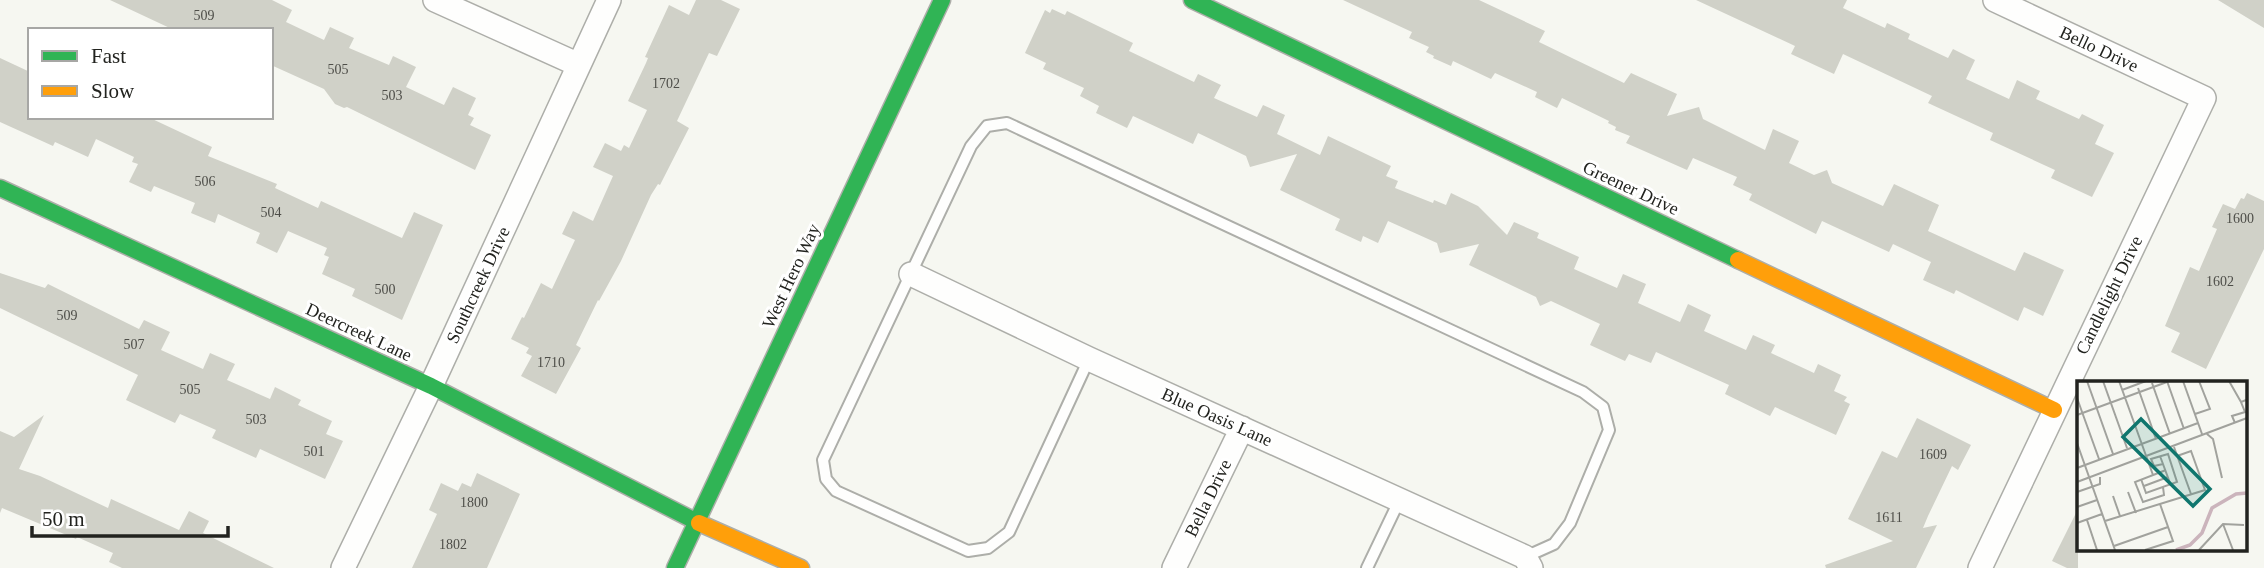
<svg xmlns="http://www.w3.org/2000/svg" width="2264" height="568" viewBox="0 0 2264 568" font-family="Georgia,serif">
  <style>
    .building { fill: #d0d1c8 }
    .lines { fill: none; stroke-linecap: round; stroke-linejoin: round }
    .lane-casing { stroke: #adaea9; stroke-width: 14 }
    .street-casing { stroke: #adaea9; stroke-width: 26 }
    .fast-casing { stroke: #adaea9; stroke-width: 19 }
    .slow-casing { stroke: #adaea9; stroke-width: 19 }
    .lane { stroke: #fefefd; stroke-width: 10 }
    .street { stroke: #fefefd; stroke-width: 23 }
    .fast { stroke: #30b455; stroke-width: 16 }
    .slow { stroke: #ff9f0a; stroke-width: 16 }
    .labels { text-anchor: middle; stroke-width: 6; stroke-linejoin: round; paint-order: stroke }
    .number-label { font-size: 14px; fill: #4e4e49 }
    .street-label { font-size: 18px; fill: #22231f; stroke: #fff }
    .inset-river { fill: none; stroke: #cbb4bc; stroke-width: 3.5 }
    .inset-road { fill: none; stroke: #a1a29d; stroke-width: 2 }
    .view { fill: #0f766e; fill-opacity: 0.15; stroke: #0f766e; stroke-width: 3.5 }
    .inset-edge { fill: none; stroke: #22231f; stroke-width: 3.5 }
  </style>
  <rect width="100%" height="100%" fill="#f6f7f1"/>
  <path class="building" d="M110 0H272L292 10 286 22 324 40 330 27 354 38 349 48 389 65 393 56 416 67 406 87 444 105 453 87 476 98 468 115 474 118 470 125 491 135 475 170 347 107 344 108 335 104 324 89 271 65V30H174Z
    M696 0H721L740 9 717 56 709 53 677 121 689 128 660 185 658 184 651 195 621 261 599 301 598 300 576 345 581 348 556 394 521 376 532 356 526 353 529 348 511 339 522 317 524 318 541 283 552 289 575 240 562 234 573 211 593 221 613 176 593 167 605 143 621 151 624 145 629 148 647 110 628 101 646 63 648 58 645 57 669 5 689 15Z
    M1343 0H1479L1545 31 1539 42 1574 59 1624 83 1631 73 1677 94 1667 116 1699 107 1703 119 1765 150 1773 129 1799 141 1789 163 1814 175 1827 170 1832 183 1883 206 1894 184 1939 205 1928 231 2015 271 2024 252 2064 270 2043 316 2024 307 2018 321 1956 290 1954 294 1923 280 1931 262 1893 244 1889 252 1822 221 1816 234 1749 200 1752 194 1733 185 1737 177 1693 158 1687 170 1626 143 1630 136 1615 130 1616 127 1608 123 1609 121 1562 98 1557 108 1535 97 1537 92 1495 73 1491 79 1453 61 1451 66 1433 58 1434 56 1426 52 1429 47 1409 38 1412 32Z
    M1696 0H1847L1843 8 1885 28 1887 23 1910 34 1908 39 1948 58 1953 49 1975 60 1966 79 2009 99 2017 80 2040 91 2036 99 2079 119 2082 114 2104 125 2095 144 2114 153 2092 197 2051 178 2055 170 1990 140 1993 133 1928 103 1932 96 1843 54 1834 74 1791 54 1795 46Z
    M2218 0H2264V28Z
    M1052 9 1065 15 1067 11 1133 43 1129 51 1194 82 1198 74 1221 85 1214 98 1257 117 1263 105 1285 115 1277 134 1320 155 1328 136 1391 166 1386 176 1398 181 1395 188 1433 203 1434 200 1446 205 1451 193 1478 206 1507 235 1514 222 1539 233 1537 238 1579 257 1574 269 1617 288 1623 274 1646 284 1638 303 1680 322 1688 304 1711 315 1704 331 1746 350 1753 335 1775 345 1771 353 1814 373 1818 364 1841 375 1834 391 1847 397 1844 401 1850 404 1836 435 1775 407 1770 416 1725 394 1729 385 1656 352 1651 363 1629 354 1625 361 1590 345 1600 324 1551 301 1540 306 1536 297 1469 265 1479 244 1440 253 1437 243 1388 221 1378 243 1363 236 1361 242 1335 230 1340 219 1280 190 1297 154 1250 167 1246 156 1198 133 1193 144 1133 116 1127 128 1096 113 1099 106 1080 96 1084 88 1043 69 1046 63 1025 53 1045 10 1050 13Z
    M0 58 30 72V117H148L212 147 208 156 277 184 275 188 318 208 321 201 402 238 414 212 443 225 402 320 352 296 355 289 322 274 329 257 324 255 327 248 288 231 277 253 256 243 260 233 218 214 215 223 191 213 195 203 154 186 151 192 129 182 138 164 132 162 134 157 96 139 88 157 55 142 53 146 0 122Z
    M2247 193 2264 201V249L2206 369 2171 352 2180 333 2165 326 2190 267 2199 271 2217 229 2212 227 2223 204 2235 209 2241 198 2244 199Z
    M0 273 45 288 48 284 139 329 144 320 170 332 161 350 203 369 210 353 235 364 227 380 270 399 275 387 301 400 298 405 332 421 326 434 343 441 325 479 260 449 256 458 212 438 216 430 180 414 175 423 126 400 138 375 0 308Z
    M44 415 19 469 40 476 108 508 111 499 179 530 189 511 209 521 203 533 274 568H122L109 562 113 553 77 537 76 539 2 508 0 513V431L14 437Z
    M1917 418 1971 445 1958 470 1952 466 1928 516 1923 528 1937 525 1916 568H1826L1825 565 1893 541 1848 519 1882 451 1897 458Z
    M477 473 520 494 487 568H412L437 514 429 510 441 483 458 491 462 483 471 487Z
    M2078 509V568H2067L2052 561Z"/>
  <g class="lines">
    <defs>
      <path id="lane" d="M1089 359 1009 532 988 548 968 551 836 491 826 479 823 460 971 146 987 126 1007 123 1583 392 1603 407 1609 430 1570 523 1554 544 1525 557
        M1367 568 1400 499"/>
      <path id="street" d="M435 0 579 65
        M911 274 1089 359 1525 557 1531 568
        M343 568 431 386 609 0
        M1174 568 1242 428
        M1980 568 2204 98 1995 0"/>
      <path id="fast" d="M1192 0 1738 260
        M0 188 431 386 699 523
        M675 568 942 0"/>
      <path id="slow" d="M1738 260 2054 410
        M699 523 801 568"/>
    </defs>
    <use href="#lane" class="lane-casing"/>
    <use href="#street" class="street-casing"/>
    <use href="#fast" class="fast-casing"/>
    <use href="#slow" class="slow-casing"/>
    <use href="#lane" class="lane"/>
    <use href="#street" class="street"/>
    <use href="#fast" class="fast"/>
    <use href="#slow" class="slow"/>
  </g>
  <g class="labels">
    <g class="number-label">
      <text x="204" y="20">509</text>
      <text x="338" y="74">505</text>
      <text x="666" y="88">1702</text>
      <text x="392" y="100">503</text>
      <text x="205" y="186">506</text>
      <text x="271" y="217">504</text>
      <text x="2240" y="223">1600</text>
      <text x="2220" y="286">1602</text>
      <text x="385" y="294">500</text>
      <text x="67" y="320">509</text>
      <text x="134" y="349">507</text>
      <text x="551" y="367">1710</text>
      <text x="190" y="394">505</text>
      <text x="256" y="424">503</text>
      <text x="314" y="456">501</text>
      <text x="1933" y="459">1609</text>
      <text x="474" y="507">1800</text>
      <text x="1889" y="522">1611</text>
      <text x="453" y="549">1802</text>
    </g>
    <g class="street-label">
      <text transform="translate(2099 49) rotate(25)" y="6">Bello Drive</text>
      <text transform="translate(1631 188) rotate(25)" y="6">Greener Drive</text>
      <text transform="translate(791 276) rotate(-65)" y="6">West Hero Way</text>
      <text transform="translate(478 285) rotate(-65)" y="6">Southcreek Drive</text>
      <text transform="translate(2109 295) rotate(-64)" y="6">Candlelight Drive</text>
      <text transform="translate(359 332) rotate(25)" y="6">Deercreek Lane</text>
      <text transform="translate(1217 417) rotate(24)" y="6">Blue Oasis Lane</text>
      <text transform="translate(1208 498) rotate(-64)" y="6">Bella Drive</text>
    </g>
  </g>
  <g transform="translate(2077 381)">
    <rect width="170" height="170" fill="#f6f7f1"/>
    <path class="inset-river" d="M99 169 113 164 125 152 135 127 159 113 170 112"/>
    <path class="inset-road" d="M10 0 36 73M26 0 50 67M42 0 76 94M90 0 107 48M106 0 125 53M152 0 164 21M75 2 93 53M61 7 79 58M45 9 69 0M0 17 22 78M118 33 133 28 122 0M0 34 90 1M158 42 155 35 168 31 164 21 169 19M130 53 136 58 145 97M0 62 38 169M97 66 114 113M83 75 93 102M0 87 121 42M64 98 69 112 100 101 91 73 74 78 77 85 86 83M0 101 170 37M67 105 91 96M86 106 87 114 66 121 58 101 89 89M0 111 23 103V96M51 111 59 132M36 115 43 135M0 126 20 119M10 139 20 169M28 140 128 109 114 70 100 75M0 142 25 133M146 143 156 169M37 165 91 146M68 169 96 160 83 123M122 169 146 143 167 144"/>
    <path class="view" d="M64 38 133 108 116 125 46 56Z"/>
    <rect width="170" height="170" class="inset-edge"/>
  </g>
  <rect x="28" y="28" width="245" height="91" fill="#ffffff" stroke="#a7a7a5" stroke-width="2"/>
  <rect x="42" y="51" width="35" height="10" fill="#30b455" stroke="#a7a7a5" stroke-width="2"/>
  <text x="91" y="63" font-size="21" fill="#22231f">Fast</text>
  <rect x="42" y="86" width="35" height="10" fill="#ff9f0a" stroke="#a7a7a5" stroke-width="2"/>
  <text x="91" y="98" font-size="21" fill="#22231f">Slow</text>
  <path d="M32 526v10h196v-10" fill="none" stroke="#22231f" stroke-width="3.5"/>
  <text x="42" y="526" font-size="21" fill="#22231f" stroke="#ffffff" stroke-width="5" paint-order="stroke">50 m</text>
</svg>
